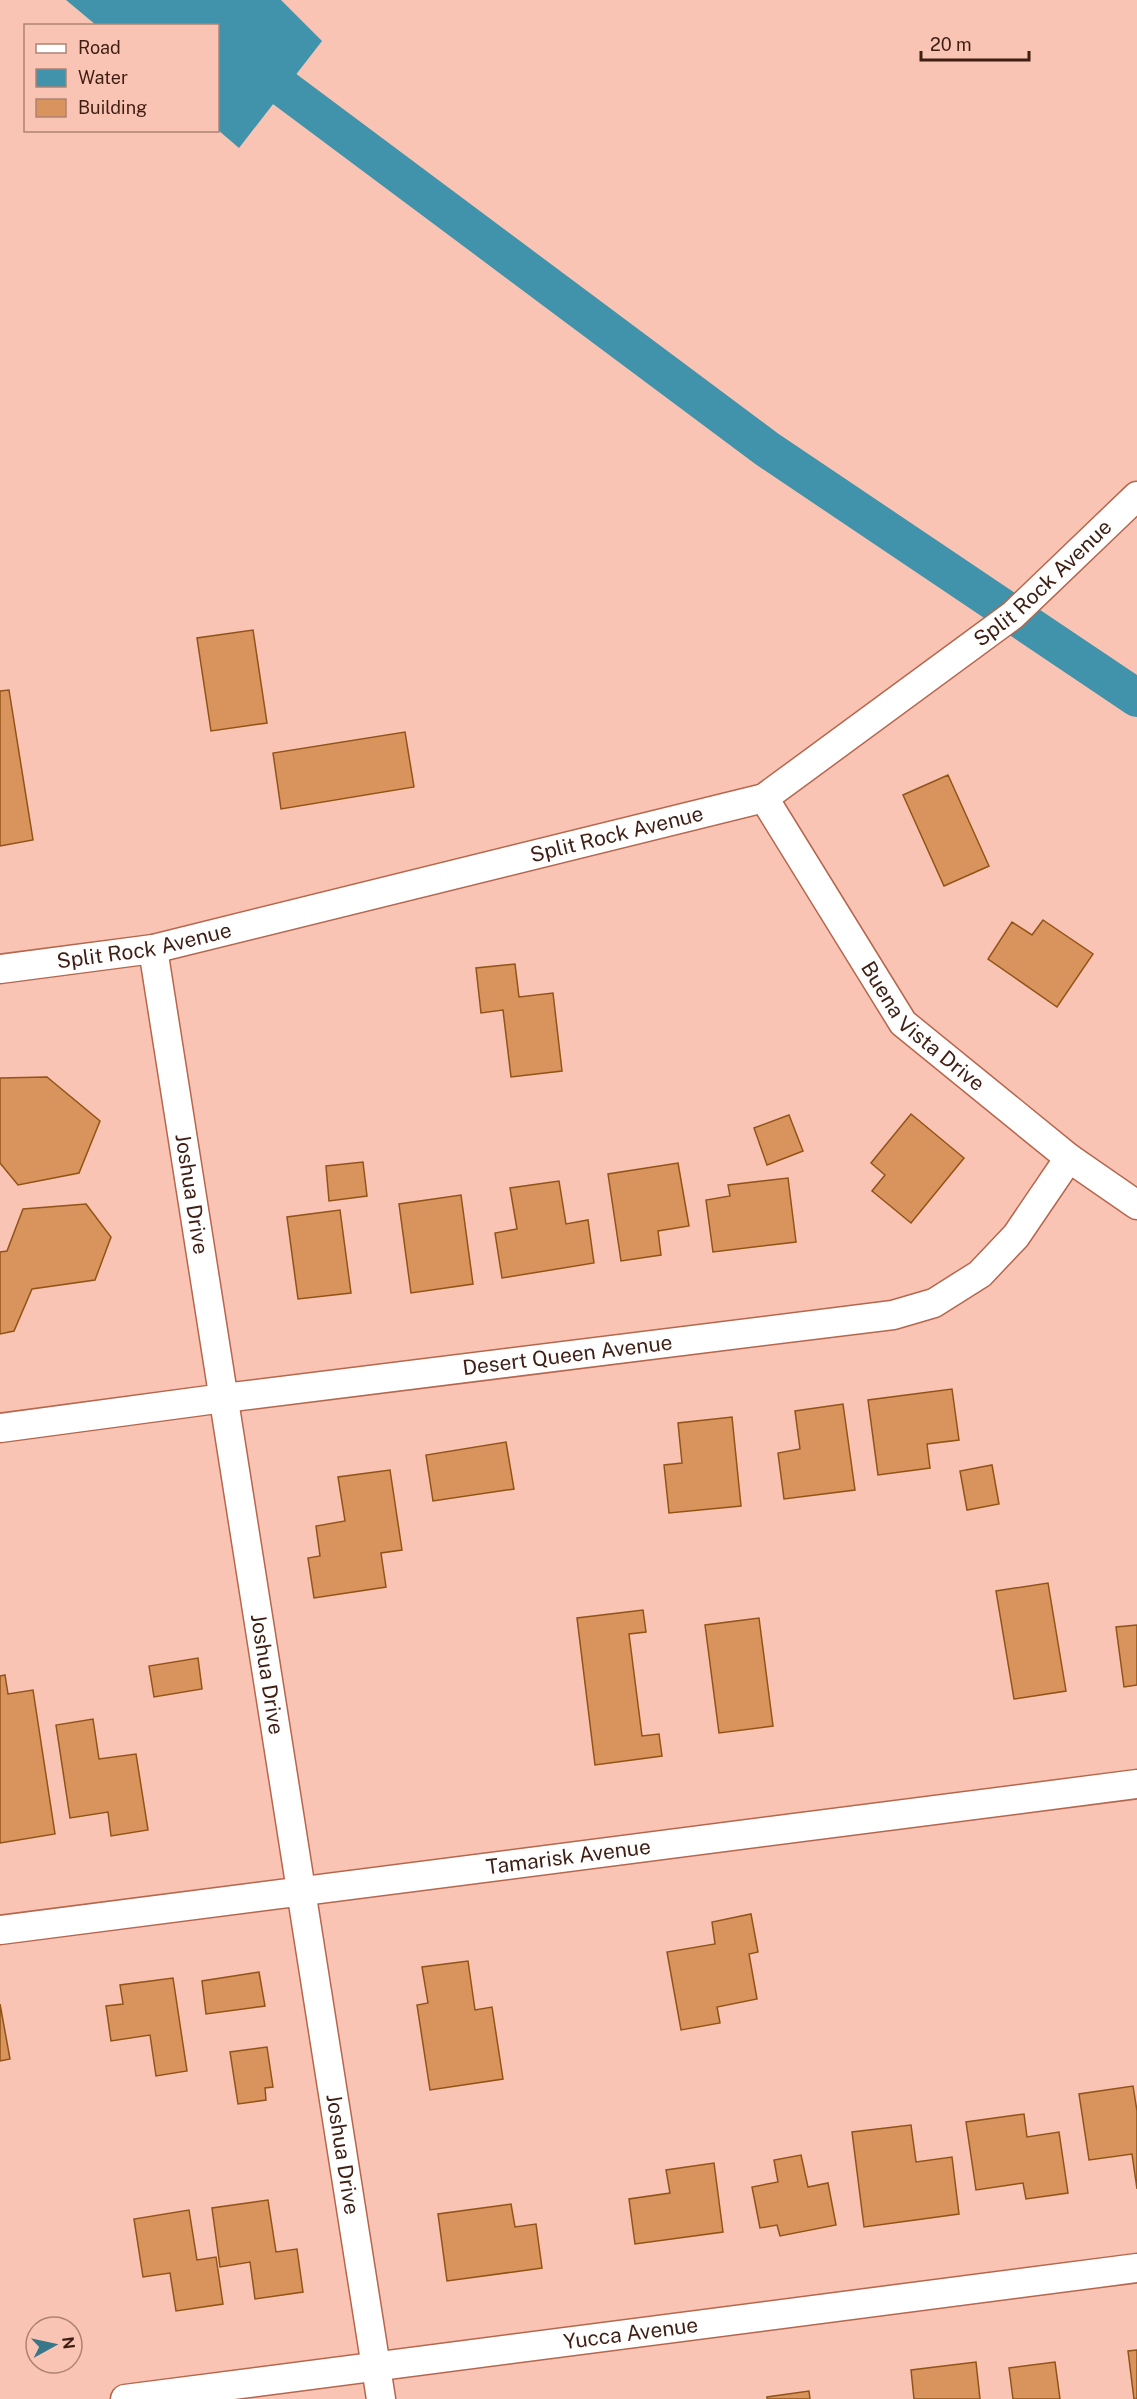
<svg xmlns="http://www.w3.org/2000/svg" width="1137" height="2399" viewBox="0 0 1137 2399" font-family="'Public Sans',sans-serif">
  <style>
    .water { fill: #4093aa }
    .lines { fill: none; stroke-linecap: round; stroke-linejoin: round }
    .canal { stroke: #4093aa; stroke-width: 38 }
    .building { fill: #d9945d; stroke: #925317; stroke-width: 1.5 }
    .minor-casing { stroke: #b6664c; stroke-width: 31 }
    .minor { stroke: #fff; stroke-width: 28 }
    .labels { text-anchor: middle; stroke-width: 4.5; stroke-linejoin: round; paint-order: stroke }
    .street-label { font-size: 21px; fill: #3f1e13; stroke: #f9c4b3 }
  </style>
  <rect width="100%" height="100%" fill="#f9c4b3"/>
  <path class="water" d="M66 0H281L322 41 239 148 218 130V26L96 25Z"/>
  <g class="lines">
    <path class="canal" d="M218 34 286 90 767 449 1137 698"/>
  </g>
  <path class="building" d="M253 630 267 723 211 731 197 638Z
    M9 690 33 840 0 846V691Z
    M405 732 414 787 281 809 273 753Z
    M948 775 989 866 944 886 903 795Z
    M1043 920 1093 954 1057 1007 988 959 1012 922 1032 935Z
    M515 964 519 997 553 993 562 1071 511 1077 503 1010 481 1013 476 968Z
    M47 1077 100 1121 79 1173 18 1185 0 1163V1078Z
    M911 1114 964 1158 911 1223 872 1191 885 1175 871 1163Z
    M789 1115 803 1151 767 1165 754 1128Z
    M363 1162 367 1196 329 1201 326 1166Z
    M678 1163 689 1226 658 1231 661 1255 621 1261 608 1174Z
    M788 1178 796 1242 713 1252 706 1200 730 1196 728 1185Z
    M559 1181 566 1224 588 1220 594 1263 502 1278 495 1233 517 1229 510 1188Z
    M461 1195 473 1284 411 1293 399 1204Z
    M86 1204 111 1237 95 1280 32 1289 14 1331 0 1334V1252L7 1251 23 1209Z
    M340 1210 351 1293 298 1299 287 1217Z
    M952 1389 959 1440 927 1444 930 1468 878 1475 868 1400Z
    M843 1404 855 1490 784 1499 778 1453 800 1449 795 1411Z
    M732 1417 741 1506 669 1513 664 1465 682 1463 678 1423Z
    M506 1442 514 1489 433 1501 426 1455Z
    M992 1465 999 1504 967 1510 960 1471Z
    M390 1470 402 1550 381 1553 386 1587 314 1598 308 1558 320 1556 316 1526 345 1521 338 1477Z
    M1048 1583 1066 1691 1014 1699 996 1591Z
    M643 1610 646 1632 629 1634 642 1736 659 1734 662 1756 595 1765 577 1618Z
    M759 1618 773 1726 719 1733 705 1625Z
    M1137 1625V1685L1124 1687 1116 1627Z
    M198 1658 202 1689 154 1697 149 1666Z
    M5 1675 8 1694 33 1690 55 1834 0 1843V1676Z
    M93 1719 99 1759 136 1754 148 1830 111 1836 108 1812 70 1818 56 1725Z
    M751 1914 758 1952 749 1954 757 1999 717 2007 720 2023 681 2030 667 1952 715 1944 712 1922Z
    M468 1961 475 2010 492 2007 503 2079 430 2090 417 2005 428 2003 422 1967Z
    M259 1972 265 2006 206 2014 202 1981Z
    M173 1978 187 2071 156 2076 150 2035 111 2041 106 2006 123 2004 120 1985Z
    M0 2004 10 2059 0 2061Z
    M267 2047 273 2087 265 2088 266 2100 238 2104 230 2052Z
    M1133 2086 1137 2111V2189L1132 2154 1089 2160 1079 2094Z
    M1024 2114 1027 2137 1059 2132 1068 2193 1026 2199 1023 2183 976 2190 966 2122Z
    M911 2125 916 2162 952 2157 959 2214 864 2227 852 2132Z
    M801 2155 808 2187 828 2183 836 2225 780 2236 777 2225 760 2228 752 2187 778 2182 774 2160Z
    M714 2163 723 2232 635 2244 629 2199 670 2193 666 2170Z
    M268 2200 276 2252 297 2249 303 2292 255 2299 250 2262 220 2267 212 2208Z
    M511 2204 515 2227 536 2224 542 2268 447 2281 438 2214Z
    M189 2210 197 2260 216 2257 223 2304 176 2311 170 2273 143 2277 134 2219Z
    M1137 2350V2399H1134L1128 2351Z
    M976 2362 980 2399H914L911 2370Z
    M1055 2362 1060 2399H1013L1009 2368Z
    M809 2391 810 2399H767V2397Z"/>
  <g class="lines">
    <defs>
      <g id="minor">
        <path id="s1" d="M764 798 903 1023 1069 1158 1137 1205"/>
        <path id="s2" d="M153 949 381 2399"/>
        <path id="s3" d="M0 969 153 949 764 798 1013 615 1137 496"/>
        <path id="s4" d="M0 1428 224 1398 893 1315 934 1303 980 1274 1016 1236 1069 1158"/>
        <path id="s5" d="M0 1930 1137 1784"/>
        <path id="s6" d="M125 2399 1137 2268"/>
      </g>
    </defs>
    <use href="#minor" class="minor-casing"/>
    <use href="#minor" class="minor"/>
  </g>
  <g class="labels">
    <g class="street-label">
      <text dy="7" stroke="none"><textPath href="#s3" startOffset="1136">Split Rock Avenue</textPath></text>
      <text dy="7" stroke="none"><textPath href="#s3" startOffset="632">Split Rock Avenue</textPath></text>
      <text dy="7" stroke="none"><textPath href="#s3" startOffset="146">Split Rock Avenue</textPath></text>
      <text dy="7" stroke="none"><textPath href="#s1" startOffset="280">Buena Vista Drive</textPath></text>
      <text dy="7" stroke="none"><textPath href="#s2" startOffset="248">Joshua Drive</textPath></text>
      <text dy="7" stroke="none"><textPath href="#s4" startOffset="572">Desert Queen Avenue</textPath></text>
      <text dy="7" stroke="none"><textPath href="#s2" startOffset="734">Joshua Drive</textPath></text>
      <text dy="7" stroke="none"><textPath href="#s5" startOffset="573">Tamarisk Avenue</textPath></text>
      <text dy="7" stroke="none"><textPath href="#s2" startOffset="1220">Joshua Drive</textPath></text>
      <text dy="7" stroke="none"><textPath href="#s6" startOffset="510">Yucca Avenue</textPath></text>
    </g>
  </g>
  <rect x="24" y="24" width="195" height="108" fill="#f9c4b3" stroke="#af8273" stroke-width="1.5"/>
  <rect x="36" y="44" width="30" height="9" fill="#ffffff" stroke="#af8273" stroke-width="1.5"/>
  <text x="78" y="54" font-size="18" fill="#3f1e13">Road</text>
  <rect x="36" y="69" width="30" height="18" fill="#4093aa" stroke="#af8273" stroke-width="1.5"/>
  <text x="78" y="84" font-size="18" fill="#3f1e13">Water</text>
  <rect x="36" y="99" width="30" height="18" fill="#d9945d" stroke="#af8273" stroke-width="1.5"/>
  <text x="78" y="114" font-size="18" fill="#3f1e13">Building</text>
  <g transform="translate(54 2345) rotate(82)"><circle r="28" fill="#f9c4b3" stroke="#af8273" stroke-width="1.5"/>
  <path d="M0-4.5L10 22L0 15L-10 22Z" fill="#36788a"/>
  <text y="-9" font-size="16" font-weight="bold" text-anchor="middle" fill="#3f1e13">N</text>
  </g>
  <path d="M921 51v9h108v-9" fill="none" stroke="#3f1e13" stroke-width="3"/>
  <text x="930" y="51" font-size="18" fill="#3f1e13" stroke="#f9c4b3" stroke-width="4.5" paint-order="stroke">20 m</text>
</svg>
